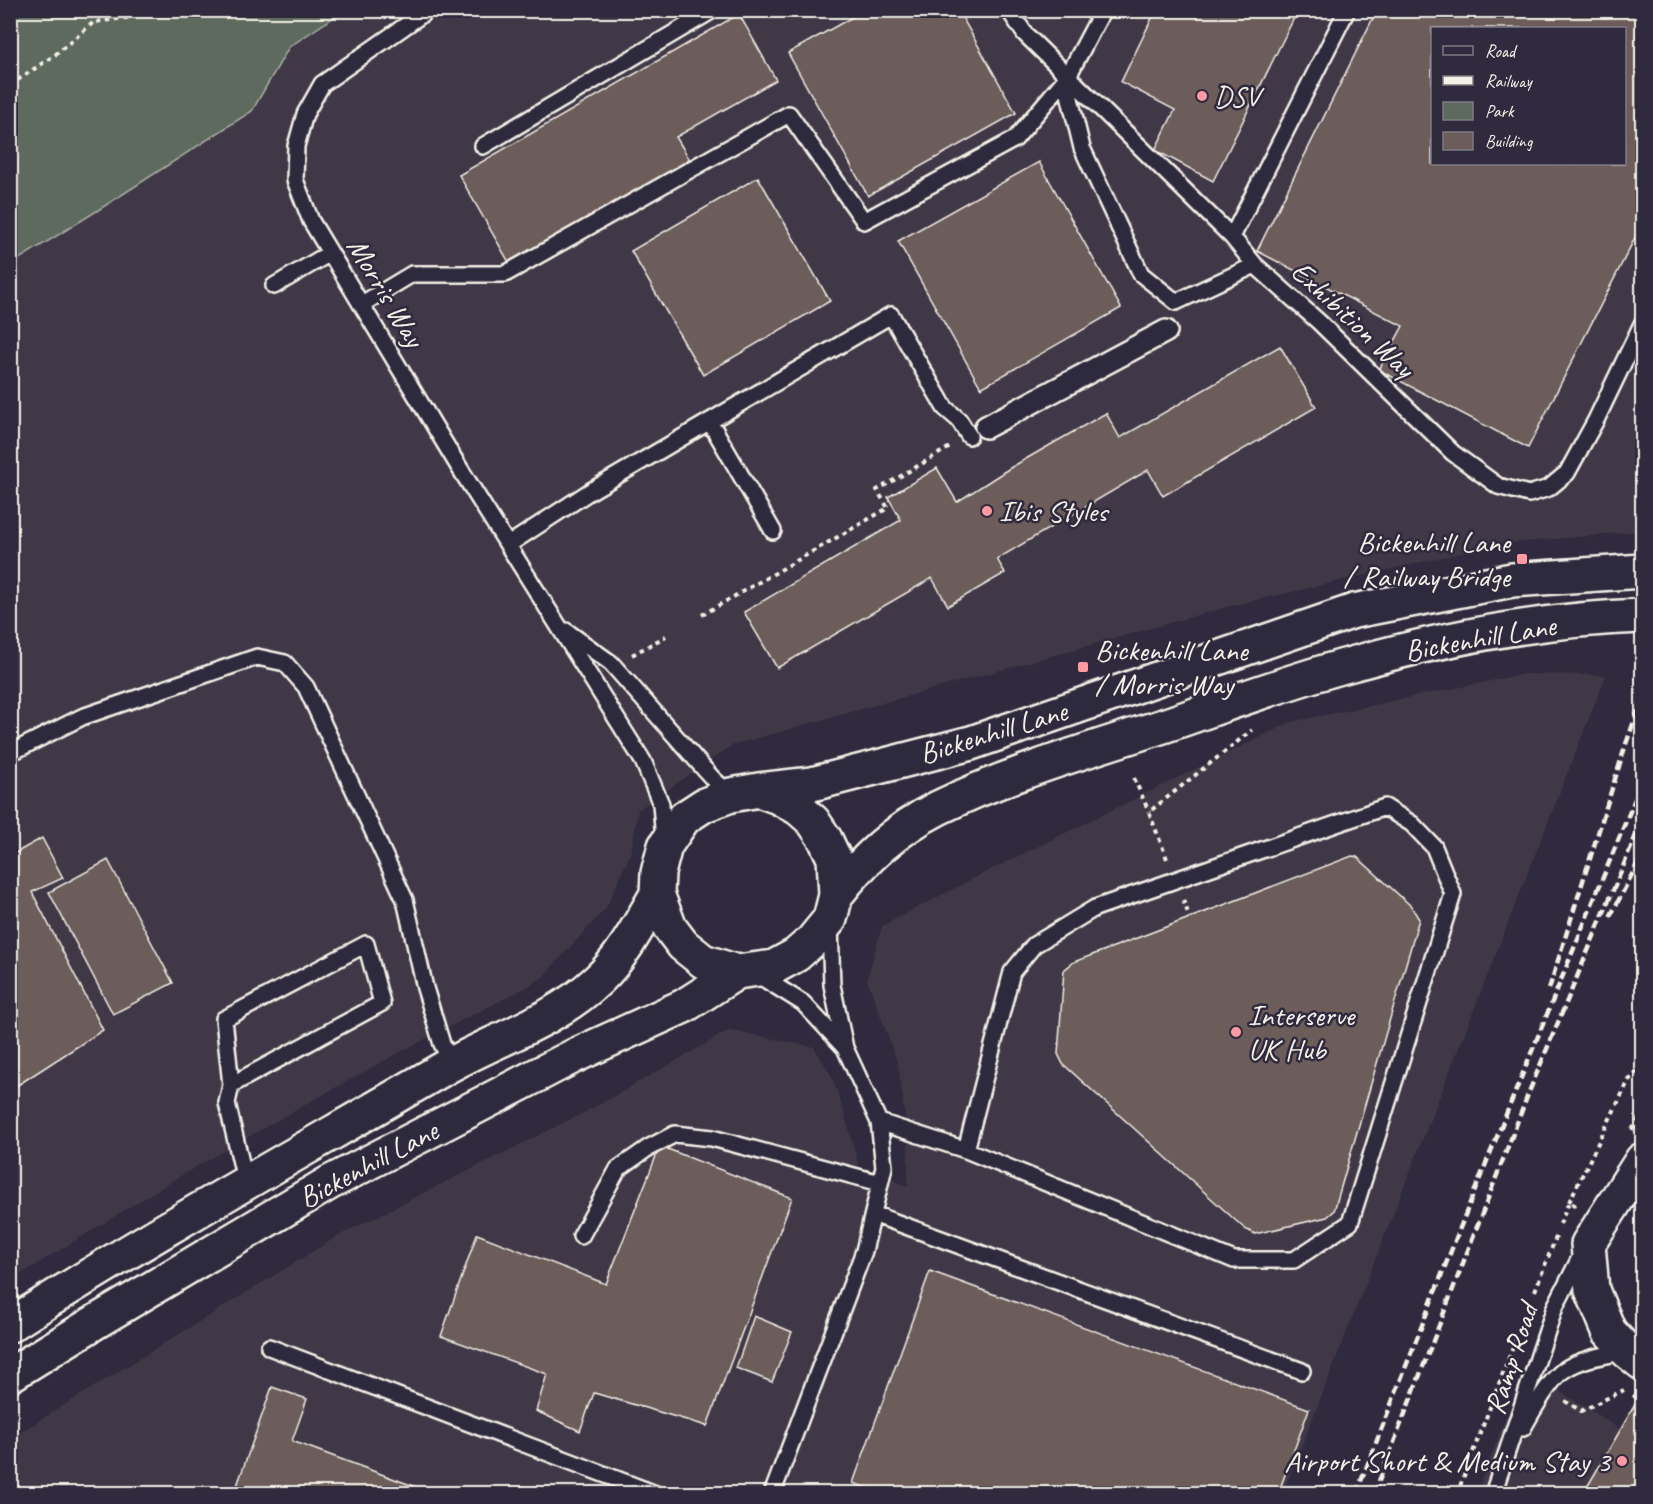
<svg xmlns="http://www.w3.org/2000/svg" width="1653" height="1504" viewBox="0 0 1653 1504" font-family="Caveat,sans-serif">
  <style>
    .built { fill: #413946; fill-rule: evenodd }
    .green { fill: #5f6a5f; stroke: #aaaea4; stroke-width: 1.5 }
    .building { fill: #6c5c5a; stroke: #f4f1e8; stroke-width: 1.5; fill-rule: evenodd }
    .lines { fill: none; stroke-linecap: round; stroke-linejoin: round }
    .service-casing { stroke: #f4f1e8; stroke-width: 20 }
    .pedestrian-casing { stroke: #f4f1e8; stroke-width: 26 }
    .tertiary-casing { stroke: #f4f1e8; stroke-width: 38 }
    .secondary-casing { stroke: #f4f1e8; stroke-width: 38 }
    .path { stroke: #f4f1e8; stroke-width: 4; stroke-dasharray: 4.5 4.5; stroke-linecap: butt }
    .service { stroke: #2f2a3d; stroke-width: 15 }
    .pedestrian { stroke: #2f2a3d; stroke-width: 21 }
    .tertiary { stroke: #2f2a3d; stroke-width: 33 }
    .secondary { stroke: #2f2a3d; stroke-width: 33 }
    .rail { stroke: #f4f1e8; stroke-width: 4.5; stroke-dasharray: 9 4.5; stroke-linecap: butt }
    .poi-dot { fill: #ff9aa2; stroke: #2f2a3d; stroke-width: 2 }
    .labels { text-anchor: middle; stroke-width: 5; stroke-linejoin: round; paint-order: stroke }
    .poi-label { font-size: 30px; fill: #f4f1e8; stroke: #2f2a3d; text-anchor: start }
    .street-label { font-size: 30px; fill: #f4f1e8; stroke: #2f2a3d }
  </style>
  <rect width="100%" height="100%" fill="#2f2a3d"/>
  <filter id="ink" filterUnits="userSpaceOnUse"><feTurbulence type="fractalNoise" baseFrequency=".0167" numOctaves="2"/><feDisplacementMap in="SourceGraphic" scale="12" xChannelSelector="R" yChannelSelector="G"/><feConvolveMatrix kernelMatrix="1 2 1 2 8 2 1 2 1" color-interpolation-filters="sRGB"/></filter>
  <g filter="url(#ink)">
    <path class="built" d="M343 11H1642V531L1500 544 1230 606 733 745 638 810 631 852 606 908 542 978 529 986 398 1053 299 1108 182 1175 11 1280V264L92 214 252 111 289 47ZM1432 28H1624V164H1432Z
      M1524 674 1606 675 1283 1493 11 1494V1438L338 1236 593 1108 730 1030 814 1047 831 1075 844 1112 859 1167 908 1186V1139L898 1064 867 979 882 926 992 869 1291 722Z
      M1525 1369 1642 1443V1493L1476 1494Z"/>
    <path class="green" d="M11 10H343V11L289 47 252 111 92 214 11 264Z"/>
    <path class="building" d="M865 10H958L1016 113 868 196 788 53Z
      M1156 10H1298L1213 181 1155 150 1175 110 1121 82Z
      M1377 10H1642V224L1528 448 1379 370 1403 326 1257 251ZM1432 28H1624V164H1432Z
      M739 14 776 80 676 137 690 160 510 264 459 175Z
      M1039 162 1121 308 981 388 898 241Z
      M758 177 830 301 703 375 631 251Z
      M1280 346 1316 407 1163 496 1148 470 997 559 1005 573 948 606 932 578 777 668 744 612 901 520 888 497 937 468 957 502 1010 468 1106 413 1120 438Z
      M42 838 63 878 32 892 103 1030 10 1090V856Z
      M1352 856 1357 857 1411 906 1419 919 1334 1211 1327 1217 1255 1234 1245 1229 1063 1064 1058 1054 1064 970 1074 962Z
      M108 860 173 983 113 1014 49 892Z
      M660 1146 792 1198 707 1426 594 1393 580 1431 536 1411 547 1374 441 1336 477 1234 606 1284Z
      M930 1271 1309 1409 1278 1494H883L853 1483Z
      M754 1316 792 1332 772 1382 736 1368Z
      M272 1387 307 1399 292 1441 435 1494H234Z
      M1642 1392V1494H1583L1621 1429Z"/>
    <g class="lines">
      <defs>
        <path id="service" d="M428 10 322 84 305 114 296 146 295 180 311 221 459 467 643 761 661 804 664 840
          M1009 10 1025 34 1232 237 1255 265 1319 322 1453 453 1498 486 1529 494 1549 488 1567 473 1596 420 1642 324
          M1068 76V90L1082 148 1141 274 1176 302 1255 265
          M483 146 713 10
          M1232 237 1347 10
          M274 286 330 253
          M362 304 412 274H505L789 114 864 221 1015 139 1068 76 1103 10
          M710 422 773 531
          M508 545 589 492 891 315 945 408 959 420 969 436
          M566 631 611 663 713 779 731 795
          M10 753 82 717 257 657 285 663 306 687 405 900 425 988 442 1044 452 1064
          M758 975 803 1003 845 1048
          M231 1085 224 1019 366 944 382 1003 231 1085 227 1103 246 1184
          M879 1122 966 1150 1012 972 1034 945 1095 908 1385 807 1412 824 1434 847 1453 894 1350 1223 1294 1260H1234L966 1150
          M873 1214 1302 1371
          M581 1236 618 1169 648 1148 675 1134 712 1138 880 1183
          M269 1347 656 1494
          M1523 1428C1532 1412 1549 1380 1564 1370 1582 1358 1606 1355 1627 1351
          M772 1494 864 1251 884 1167 879 1122 845 1048 832 985 830 925
          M1493 1494 1555 1307 1583 1252"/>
        <path id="pedestrian" d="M986 427 1166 331"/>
        <path id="tertiary" d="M1642 1160 1588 1244 1592 1290 1609 1331 1627 1351 1642 1363"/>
        <path id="secondary" d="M759 790 778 797 798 808 813 821 825 839 834 858 836 895 830 919 812 941 796 955 774 967 737 972 703 961 683 945 670 928 657 894 658 873 665 846 684 818 704 805 731 795 759 790 812 784 971 743 1354 611 1512 580 1642 571
          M836 895C865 858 895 830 938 808 1009 773 1096 748 1172 723 1230 703 1289 681 1348 665 1444 638 1543 619 1642 616
          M10 1325C151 1235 297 1154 441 1070 493 1040 554 1022 598 980 623 957 640 923 657 894
          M10 1375 97 1321 329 1183 574 1056 684 1006 737 972"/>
      </defs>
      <use href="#service" class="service-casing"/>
      <use href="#pedestrian" class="pedestrian-casing"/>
      <use href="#tertiary" class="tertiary-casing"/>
      <use href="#secondary" class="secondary-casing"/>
      <path class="path" d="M10 85 55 55 94 22 165 13 169 10
        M702 615 888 508 877 490 950 447
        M632 655 666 636
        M1134 778 1149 812
        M1167 859 1149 812 1252 730
        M1183 900 1190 918
        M1632 1130 1642 1113
        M1569 1202 1629 1080 1642 1066
        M1560 1224 1569 1202 1576 1206
        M1535 1291 1556 1237
        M1633 1395 1642 1401
        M1565 1401 1581 1411 1624 1390
        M1457 1494 1524 1318"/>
      <use href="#service" class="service"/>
      <use href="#pedestrian" class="pedestrian"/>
      <use href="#tertiary" class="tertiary"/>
      <use href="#secondary" class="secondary"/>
      <path class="rail" d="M1610 917 1642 855
        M1549 989 1626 744 1642 699
        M1356 1494 1469 1205 1642 782
        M1374 1494 1529 1092 1642 821"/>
    </g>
  </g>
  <g class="poi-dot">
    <circle cx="1202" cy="96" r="6"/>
    <circle cx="987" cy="511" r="6"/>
    <rect x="1516" y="553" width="12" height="12" rx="3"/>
    <rect x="1077" y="661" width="12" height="12" rx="3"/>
    <circle cx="1236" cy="1032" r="6"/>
    <circle cx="1622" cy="1461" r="6"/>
  </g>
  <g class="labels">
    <g class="poi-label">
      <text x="1214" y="106">DSV</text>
      <text x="999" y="521">Ibis Styles</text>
      <text x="1510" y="552" text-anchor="end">Bickenhill Lane<tspan x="1510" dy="34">/ Railway Bridge</tspan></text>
      <text x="1095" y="660">Bickenhill Lane<tspan x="1095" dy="34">/ Morris Way</tspan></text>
      <text x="1248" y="1025">Interserve<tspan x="1248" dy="34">UK Hub</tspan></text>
      <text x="1610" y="1471" text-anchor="end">Airport Short &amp; Medium Stay 3</text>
    </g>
    <g class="street-label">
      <text transform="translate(386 292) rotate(59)" y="10">Morris Way</text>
      <text transform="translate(1353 319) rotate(43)" y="10">Exhibition Way</text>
      <text transform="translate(1480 638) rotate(-10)" y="10">Bickenhill Lane</text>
      <text transform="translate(993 732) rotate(-17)" y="10">Bickenhill Lane</text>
      <text transform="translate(368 1164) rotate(-28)" y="10">Bickenhill Lane</text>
      <text transform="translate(1511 1359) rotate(-72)" y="10">Ramp Road</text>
    </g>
  </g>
  <rect width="1653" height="1504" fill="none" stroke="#2f2a3d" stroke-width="36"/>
  <rect x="18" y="18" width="1617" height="1468" fill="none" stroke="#f4f1e8" stroke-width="2" filter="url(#ink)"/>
  <rect x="1431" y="27" width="195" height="138" fill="#2f2a3d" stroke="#7e7a81" stroke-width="1.5"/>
  <rect x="1443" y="46" width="30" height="9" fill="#2f2a3d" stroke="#7e7a81" stroke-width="1.5"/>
  <text x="1485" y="57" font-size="18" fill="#f4f1e8">Road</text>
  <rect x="1443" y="76" width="30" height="9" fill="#f4f1e8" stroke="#7e7a81" stroke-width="1.5"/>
  <text x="1485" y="87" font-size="18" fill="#f4f1e8">Railway</text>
  <rect x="1443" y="102" width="30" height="18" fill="#5f6a5f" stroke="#7e7a81" stroke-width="1.5"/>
  <text x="1485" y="117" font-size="18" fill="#f4f1e8">Park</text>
  <rect x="1443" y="132" width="30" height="18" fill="#6c5c5a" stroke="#7e7a81" stroke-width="1.5"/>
  <text x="1485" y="147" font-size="18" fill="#f4f1e8">Building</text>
</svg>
